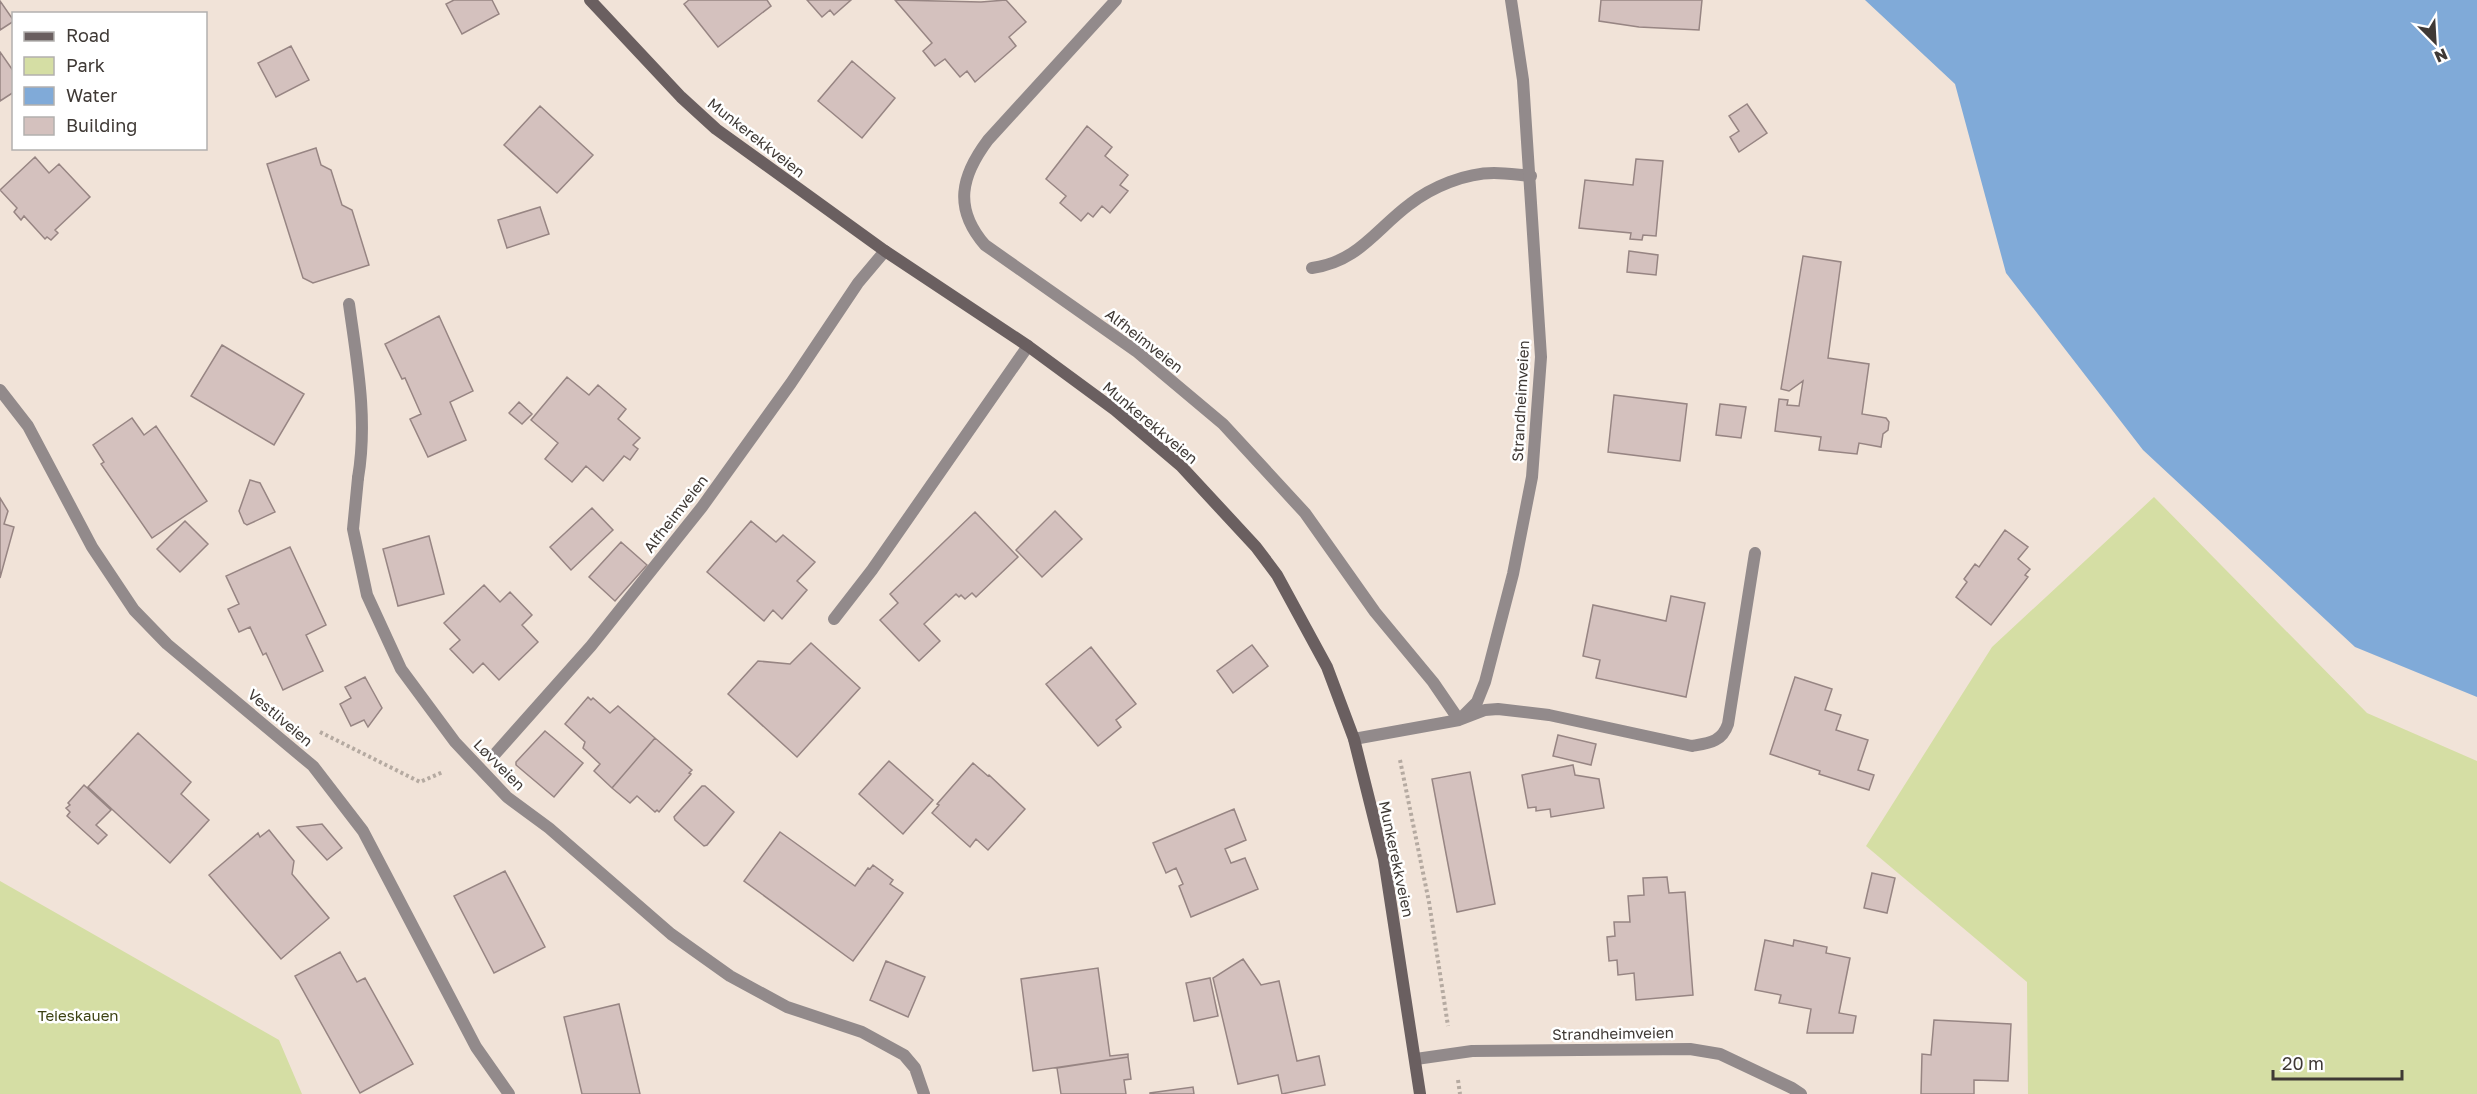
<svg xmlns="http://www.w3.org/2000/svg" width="2477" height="1094" viewBox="0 0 2477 1094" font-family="'Golos Text',sans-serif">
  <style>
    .green { fill: #d5dea4 }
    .water { fill: #80aad8 }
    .building { fill: #d4c1be; stroke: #978583; stroke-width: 1.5 }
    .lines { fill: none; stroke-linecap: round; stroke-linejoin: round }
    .path { stroke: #b5aaa1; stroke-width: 4; stroke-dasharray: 3 3; stroke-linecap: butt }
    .lane { stroke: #928a8b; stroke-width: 12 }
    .street { stroke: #928a8b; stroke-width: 12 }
    .secondary { stroke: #6a5f60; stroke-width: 12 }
    .labels { text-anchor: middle; stroke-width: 5; stroke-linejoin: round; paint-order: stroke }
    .street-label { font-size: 15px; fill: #3f3935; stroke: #fff }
    .park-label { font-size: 15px; fill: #3d4214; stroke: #fff }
  </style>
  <rect width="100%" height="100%" fill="#f1e3d8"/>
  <path class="green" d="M2154 497 2367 713 2477 761V1094H2028L2027 982 1866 846 1992 647Z
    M0 881 279 1040 302 1094H0Z"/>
  <path class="water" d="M1865 0H2477V697L2355 647 2143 450 2006 273 1955 84Z"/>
  <path class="building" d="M454 0H492L499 14 462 34 446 4Z
    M689 0H767L771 6 718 47 684 4Z
    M807 0H851L834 15 830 10 822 17Z
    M895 0 981 2 1006 0 1026 22 1009 37 1016 46 975 82 967 71 960 77 945 59 935 66 923 51 932 43Z
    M1601 0H1702L1699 30 1639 27 1599 21Z
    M0 1 14 21 0 30Z
    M291 46 309 80 276 97 258 63Z
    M0 52 14 72V92L0 101Z
    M852 61 895 98 862 138 818 101Z
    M1747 104 1767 133 1739 152 1730 137 1739 131 1729 116Z
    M540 106 593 155 557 193 504 145Z
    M1087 126 1112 147 1105 156 1128 175 1120 185 1128 191 1110 213 1102 206 1093 217 1088 213 1081 221 1060 203 1066 196 1046 179Z
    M316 148 321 165 331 170 342 205 352 210 369 265 313 283 303 278 267 164Z
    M35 157 49 173 59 164 90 197 55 230 58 233 51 240 47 237 45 239 24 216 21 220 14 212 17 208 0 190Z
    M1636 159 1663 161 1656 236 1643 235 1642 240 1630 239 1631 233 1579 228 1585 180 1633 185Z
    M540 207 549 234 507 248 498 220Z
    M1629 251 1658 255 1656 275 1627 272Z
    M1803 256 1841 262 1828 358 1869 364 1862 414 1886 418 1889 422 1888 430 1883 434 1881 447 1859 443 1857 454 1819 450 1821 437 1775 431 1779 399 1788 400 1787 405 1799 406 1803 381 1789 391 1781 389Z
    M439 316 473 391 450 402 466 440 428 457 410 419 421 414 405 378 402 379 385 344Z
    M222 345 304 394 274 445 191 396Z
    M567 377 589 395 598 385 626 409 618 419 640 438 633 445 638 449 630 460 624 456 603 481 586 466 572 482 545 459 558 443 531 420Z
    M1614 395 1687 404 1680 461 1608 452Z
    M519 402 532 414 522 424 509 413Z
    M1720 404 1746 407 1741 438 1716 435Z
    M132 418 144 435 156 426 207 501 152 538 101 464 104 462 93 445Z
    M250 480 260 483 275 512 247 525 244 523 239 511Z
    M0 498 8 511 4 524 14 527 0 578Z
    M592 508 613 530 571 570 550 547Z
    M1055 511 1082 539 1042 577 1016 550Z
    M975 512 1018 557 976 597 972 593 965 599 961 595 959 597 956 594 924 624 940 641 919 661 880 620 898 603 890 594Z
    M185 521 208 544 180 572 157 549Z
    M751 521 776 542 783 535 815 562 797 581 807 590 782 619 773 610 764 621 707 572Z
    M2005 530 2028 547 2018 559 2030 569 2025 575 2028 577 1991 625 1956 597 1967 582 1964 579 1975 564 1979 567Z
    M429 536 444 594 398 606 383 549Z
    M621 542 647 565 615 601 589 577Z
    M290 547 326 625 306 635 323 671 283 690 266 653 263 655 250 627 239 632 228 609 239 604 226 576Z
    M484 585 500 602 510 592 532 615 522 625 538 642 499 680 483 663 473 673 450 649 460 640 444 623Z
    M1671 596 1705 603 1686 697 1596 678 1600 660 1583 656 1593 605 1666 621Z
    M811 643 860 688 797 757 728 694 758 661 790 664Z
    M1252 645 1268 666 1233 693 1217 671Z
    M1091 647 1136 704 1116 720 1121 727 1098 746 1046 684Z
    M365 677 382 708 368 727 364 720 351 726 340 704 351 698 345 687Z
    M1795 677 1832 689 1825 710 1841 715 1836 730 1868 740 1858 770 1874 775 1869 790 1819 774 1820 771 1770 754Z
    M588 697 591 700 593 698 610 713 618 706 655 738 612 788 594 771 600 764 583 748 585 742 565 724Z
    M545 731 583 763 554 797 516 765V762Z
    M138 733 191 782 181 794 209 820 170 863 88 787Z
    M1558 735 1596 744 1591 765 1553 756Z
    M655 738 692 770 689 773 691 774 659 812 657 810 655 812 637 796 630 803 612 788Z
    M889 761 933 800 903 834 859 794Z
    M973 763 988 776 989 775 1025 809 988 850 976 839 970 847 932 813 939 805 937 804Z
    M1573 765 1575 775 1599 779 1604 808 1551 817 1550 809 1536 811V807L1528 808 1522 775Z
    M1470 772 1495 904 1457 912 1432 779Z
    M84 785 111 810 96 825 107 835 98 844 67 816 70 812 66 808 70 805 68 803Z
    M702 786H705L734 812 707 845 704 846 675 820 674 817Z
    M1234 809 1246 840 1225 849 1231 863 1245 858 1258 889 1191 917 1179 886 1183 884 1176 868 1166 873 1153 843Z
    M322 824 342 848 327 860 297 827Z
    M269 830 294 861 292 874 329 918 281 959 209 875 258 833 260 837Z
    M780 832 855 886 868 868 870 869 873 865 893 880 890 884 903 893 853 961 744 881Z
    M505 871 545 947 494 973 454 896Z
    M1872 873 1895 878 1887 913 1864 908Z
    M1667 877 1669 893 1685 892 1693 995 1636 1000 1634 973 1618 975 1617 960 1609 961 1607 937 1615 936 1614 922H1630L1628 896 1644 895 1643 878Z
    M1765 940 1793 946 1794 940 1827 947 1826 953 1850 958 1839 1013 1856 1016 1853 1033H1807L1811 1009 1779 1003 1781 995 1755 990Z
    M340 952 357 982 365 978 413 1064 360 1093 295 976Z
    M1243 959 1261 985 1279 981 1297 1061 1319 1056 1325 1085 1282 1094 1278 1075 1238 1084 1213 978Z
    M886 961 925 977 908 1017 870 1000Z
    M1098 968 1110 1056 1128 1054V1057L1033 1071 1021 979Z
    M1210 978 1218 1016 1194 1021 1186 983Z
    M619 1004 640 1094H582L564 1017Z
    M1934 1020 2011 1024 2008 1081 1974 1080V1094H1921L1922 1054 1931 1055Z
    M1128 1057 1131 1079 1124 1080 1126 1094H1061L1057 1068Z
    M1193 1087 1194 1094H1150V1093Z"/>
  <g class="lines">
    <path class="path" d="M320 732 420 782 443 772
      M1400 760 1429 902 1448 1026
      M1458 1080 1460 1094"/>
    <path class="lane" d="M1312 268C1358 262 1376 229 1410 204 1432 187 1465 173 1494 173 1506 173 1519 175 1531 176
      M349 304C357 362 368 419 358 478
      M834 619 872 570 1028 346"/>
    <path class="street" d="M1116 0 988 140C961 176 953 208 985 245L1136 351 1223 424 1305 513 1375 612 1433 682 1459 720 1485 710 1498 709 1549 715 1692 746C1709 743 1722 742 1728 724L1755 553
      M0 390 28 426 92 547 134 610 167 644 313 766 363 831 476 1047 509 1094
      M358 478 353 529 367 595 401 669 455 742 507 797 549 828 671 934 730 976 787 1007 862 1032 904 1055 915 1068 924 1094
      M1354 739 1459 720 1477 702 1485 682 1513 574 1532 477 1541 357 1523 80 1511 0
      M495 754 591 646 702 507 791 383 858 283 885 251
      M1416 1059 1472 1051 1690 1049 1720 1054 1792 1088 1801 1094"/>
    <path class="secondary" d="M590 0 681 97 716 129 885 251 1028 346 1115 410 1181 466 1256 547 1277 575 1327 667 1354 739 1384 859 1420 1094"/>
  </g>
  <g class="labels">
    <g class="street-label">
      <text transform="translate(756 138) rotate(38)" y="5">Munkerekkveien</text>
      <text transform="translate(1144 341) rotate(38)" y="5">Alfheimveien</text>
      <text transform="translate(1521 401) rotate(-87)" y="5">Strandheimveien</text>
      <text transform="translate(1150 423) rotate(40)" y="5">Munkerekkveien</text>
      <text transform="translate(676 514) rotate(-52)" y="5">Alfheimveien</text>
      <text transform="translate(280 718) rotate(40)" y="5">Vestliveien</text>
      <text transform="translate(499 765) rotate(45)" y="5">Løvveien</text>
      <text transform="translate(1396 859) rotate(78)" y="5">Munkerekkveien</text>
      <text transform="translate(1613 1034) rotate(-1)" y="5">Strandheimveien</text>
    </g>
    <g class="park-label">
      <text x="78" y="1021">Teieskauen</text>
    </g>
  </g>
  <rect x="12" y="12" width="195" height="138" fill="#ffffff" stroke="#b2b0ae" stroke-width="1.5"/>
  <rect x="24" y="32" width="30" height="9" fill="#6a5f60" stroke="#b2b0ae" stroke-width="1.5"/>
  <text x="66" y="42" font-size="18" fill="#3f3935">Road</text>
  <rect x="24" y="57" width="30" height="18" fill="#d5dea4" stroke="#b2b0ae" stroke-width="1.5"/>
  <text x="66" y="72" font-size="18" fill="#3f3935">Park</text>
  <rect x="24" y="87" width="30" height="18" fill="#80aad8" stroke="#b2b0ae" stroke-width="1.5"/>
  <text x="66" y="102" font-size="18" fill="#3f3935">Water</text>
  <rect x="24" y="117" width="30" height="18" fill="#d4c1be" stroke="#b2b0ae" stroke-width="1.5"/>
  <text x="66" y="132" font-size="18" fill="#3f3935">Building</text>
  <g transform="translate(2435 42) rotate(156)" stroke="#ffffff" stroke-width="4.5" paint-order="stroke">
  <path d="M0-4.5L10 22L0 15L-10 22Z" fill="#3f3935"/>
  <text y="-9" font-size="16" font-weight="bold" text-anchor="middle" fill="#3f3935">N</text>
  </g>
  <path d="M2273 1070v9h129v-9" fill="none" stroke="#3f3935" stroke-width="3"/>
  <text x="2282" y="1070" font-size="18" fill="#3f3935" stroke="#ffffff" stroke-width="4.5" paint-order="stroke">20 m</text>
</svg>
